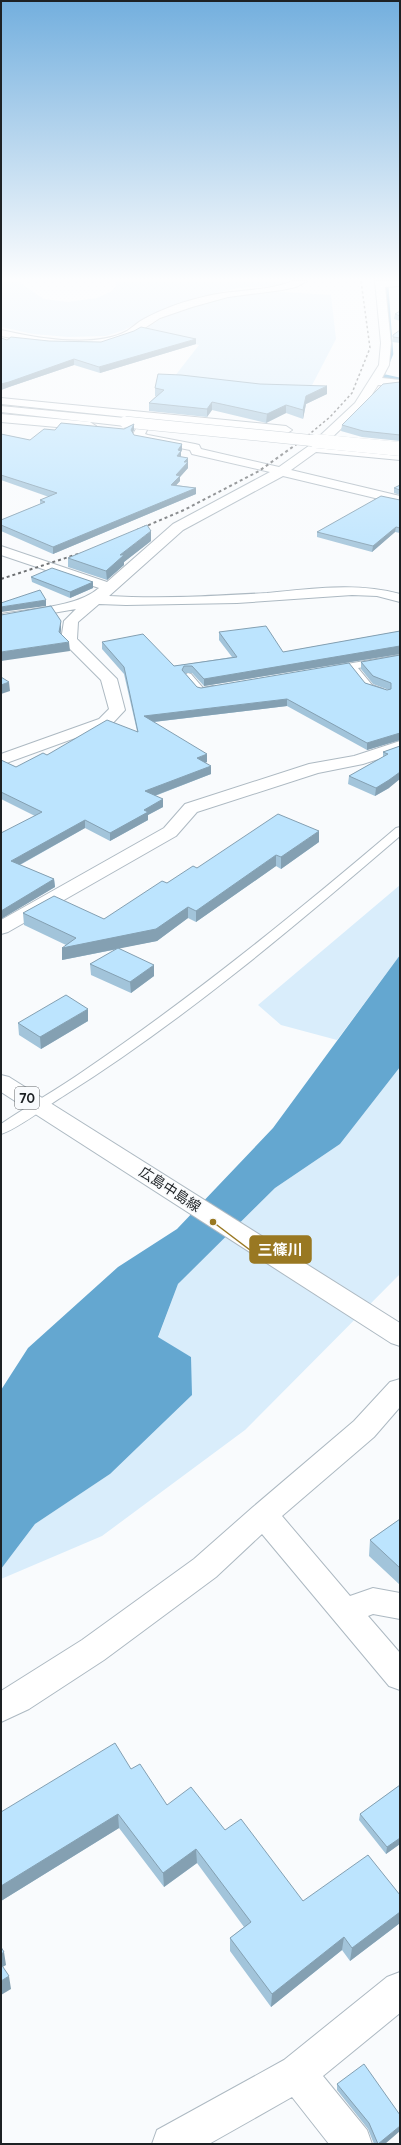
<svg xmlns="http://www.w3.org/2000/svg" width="401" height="2145" viewBox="0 0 401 2145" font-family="Figtree,'Noto Sans JP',sans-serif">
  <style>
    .green { fill: #d9edfb }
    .water { fill: #64a7d0 }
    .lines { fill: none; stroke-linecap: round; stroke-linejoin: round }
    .stream { stroke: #64a7d0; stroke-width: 4.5 }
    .lane-casing { stroke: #adb9c2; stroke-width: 2 }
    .street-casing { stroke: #adb9c2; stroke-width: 2 }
    .secondary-casing { stroke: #adb9c2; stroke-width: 2 }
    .primary-casing { stroke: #adb9c2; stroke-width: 2 }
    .lane { fill: #fff; fill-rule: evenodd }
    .street { fill: #fff; fill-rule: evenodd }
    .secondary { fill: #fff; fill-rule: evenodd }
    .primary { fill: #fff; fill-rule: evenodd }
    .rail-far1 { stroke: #696c6f; stroke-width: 1.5; stroke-dasharray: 2.5 2.5; stroke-linecap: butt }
    .rail { stroke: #696c6f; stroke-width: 2; stroke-dasharray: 3 3; stroke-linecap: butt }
    .secondary-bridge-far1-casing { stroke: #adb9c2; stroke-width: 12; stroke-linecap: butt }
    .secondary-bridge-casing { stroke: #adb9c2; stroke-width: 14; stroke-linecap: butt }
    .secondary-bridge-far1 { stroke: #fff; stroke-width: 11 }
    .secondary-bridge { stroke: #fff; stroke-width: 14 }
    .wall { fill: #a2c4da }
    .shaded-wall { fill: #84a0b2 }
    .building { fill: #bce4fe; stroke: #84a0b2 }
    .labels { text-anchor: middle; stroke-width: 3.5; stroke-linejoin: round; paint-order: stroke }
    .shield { fill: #f9fbfd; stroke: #5f6265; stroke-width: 1 }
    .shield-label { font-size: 13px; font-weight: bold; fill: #1d2124 }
    .street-label { font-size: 14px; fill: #1d2124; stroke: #f9fbfd }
    .leader { fill: none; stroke: #997822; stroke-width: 1.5 }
    .callout-dot { fill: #997822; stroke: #f9fbfd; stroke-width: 1.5 }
    .callout { fill: #997822; stroke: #997822; stroke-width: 1.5 }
    .callout-label { font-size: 15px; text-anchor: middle; font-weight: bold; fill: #fff }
  </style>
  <rect width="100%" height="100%" fill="#f9fbfd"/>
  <path class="green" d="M1 281H17L44 299 68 302 97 298 112 291 119 281H291L275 286 237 288 212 294 158 312 124 330 106 336 68 337 33 334 1 327Z
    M270 291 331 295 336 339 308 393 171 381 199 345 141 332C177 304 226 296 270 291Z
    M400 885V955L337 1040 281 1025 258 1005Z
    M400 1067V1274L245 1430 102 1536 1 1579V1569L35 1524 110 1474 191 1357 158 1338 178 1284 275 1188 340 1144Z"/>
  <path class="water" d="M400 955V1067L340 1144 275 1188 178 1284 158 1337 191 1357 192 1395 110 1474 35 1524 1 1569V1390L28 1348 118 1267 177 1229 273 1128Z"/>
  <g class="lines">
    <path class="stream" d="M399 281 386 283 391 354 382 376 400 380"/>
    <defs>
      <path id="lane" d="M400 655V661L358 668 372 685 383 689V693C368 697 357 679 349 669L335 672 330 669 335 666Z
        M188 673 191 674 203 688 213 686 218 689 213 692 198 693 183 676Z
        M400 827V836C294 927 184 1020 65 1095 50 1104 16 1130 1 1134V1124C29 1105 58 1089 85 1070 194 996 296 913 396 828Z"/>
      <path id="street" d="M293 281H307L296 287 282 290 228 297 192 307 160 318 134 335 100 345H49L1 336V330C36 338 94 349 127 331 133 327 138 322 144 319 164 308 185 301 207 296 235 289 266 292 293 281Z
        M375 281H400V286L385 287 391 343 389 365 382 378 400 380V386L378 385 364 407 324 445 400 452V460L316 452 291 470 400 496V504L283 476 183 530 109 596C161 599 215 596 267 593 312 589 356 582 400 594V602L377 596 352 595 237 603 126 605 99 604 78 622 77 639 117 679 125 710 111 725 1 765V754L99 719 109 709 101 680 61 640 64 621 76 609 1 622V614C29 609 78 607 99 588L1 555V546L107 582 173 524 270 472 192 454 190 450 134 439 132 436 137 427H145L147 430 145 434 148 435 195 444 199 445 201 449 279 467 310 445 355 403 379 365 381 343Z
        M1 398 286 426 292 430 286 434 1 404Z
        M1 414 90 422 96 426 90 430 1 422Z
        M400 741V752L363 764 318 773 197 812 176 836 8 932 1 934V920L164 828 185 804 309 764 354 756Z
        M400 1379V1407L374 1437 282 1516 350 1596 373 1588 400 1593V1619L373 1614 368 1616 400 1653V1690L389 1686 262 1534 216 1577 104 1660 29 1709 1 1722V1691L82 1640 194 1559 253 1507 354 1421 390 1382Z
        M400 1972V2013L323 2076 367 2130 372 2144H329L292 2097 209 2144H152L157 2130 284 2060 387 1977Z"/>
      <path id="secondary" d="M1 406 125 418 131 422 125 426 1 412Z"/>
      <path id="primary" d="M1 1075 9 1077 400 1323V1346L391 1343 1 1092Z"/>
    </defs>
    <use href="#lane" class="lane-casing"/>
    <use href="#street" class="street-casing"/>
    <use href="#secondary" class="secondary-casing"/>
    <use href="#primary" class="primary-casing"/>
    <use href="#lane" class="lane"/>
    <use href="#street" class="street"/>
    <use href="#secondary" class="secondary"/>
    <use href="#primary" class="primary"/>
    <path class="rail-far1" d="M300 442 330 417 352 393 370 348 361 281"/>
    <path class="rail" d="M137 530 184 510 259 471 301 441
      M1 579 81 553"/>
    <defs>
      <path id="secondary-bridge-far1" d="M125 422 326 442"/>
      <path id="secondary-bridge" d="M316 441 400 449"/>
    </defs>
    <use href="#secondary-bridge-far1" class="secondary-bridge-far1-casing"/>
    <use href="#secondary-bridge" class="secondary-bridge-casing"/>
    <use href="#secondary-bridge-far1" class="secondary-bridge-far1"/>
    <use href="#secondary-bridge" class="secondary-bridge"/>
  </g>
  <path class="wall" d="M400 311V321L394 319 395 314Z
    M400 330V343L392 342 393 335Z
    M1 338 7 340 49 341 196 344 100 373 74 365 9 387 1 390Z
    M400 382V441L362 437 341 431 342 425Z
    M155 388 327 394 306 404 303 419 286 413 266 423 212 410 207 417 149 411V403L156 396H155Z
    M134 424V430L132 432 134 435 182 450 181 452V457L188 458V468L180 477V481L176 485 196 488V494L53 554 1 531V520L40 504V500L49 497 1 480V434L30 440 55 430 124 429Z
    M400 485V495L394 493V488Z
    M400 500V533L395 532 372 552 317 537V532Z
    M151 541 124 562V565L107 580 68 567V558Z
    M31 577 93 582V588L70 598 32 582Z
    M400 631V654L204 686 192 673H185L197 687 201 688 365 683 387 690H389L373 684 361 669V662L400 655V740L367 750 287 706 154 722 207 762 205 763 211 774 155 796 163 807 148 815V820L110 841 85 828 20 865 54 879 55 887 1 919 35 816 1 799V760L16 767 47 755 137 731 124 674 102 649V642L174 666 232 657 219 640V632L283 652Z
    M400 746 389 788 375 796 348 784 349 776 383 757V752Z
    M319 842 281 869 276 866 196 922 188 918 157 941 119 948 154 976 131 993 91 975 90 964 118 949 62 960 66 945 24 925 23 913 104 919 167 883 197 868Z
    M88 1021 41 1049 19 1035 18 1023Z
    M400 1516V1585L369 1556 370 1540 400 1519Z
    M131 1769 167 1805 225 1830 303 1901 400 1895V1923L350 1961 342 1950 271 2007 230 1951V1938L244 1927 197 1863 164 1887 119 1828 1 1901V1812Z
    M400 1785V1844L386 1854 359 1820 360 1814Z
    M337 2084 400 2115 385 2144H374L368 2129 337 2090Z"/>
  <path class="shaded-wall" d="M196 339V344L100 373 99 367Z
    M74 359V365L9 387 1 390V384Z
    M327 386V394L306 404 303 419V410L306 396Z
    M212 402V410L207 417V409Z
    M286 405V413L266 423 267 414Z
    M134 424V430L131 435V430Z
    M182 444V450L181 452V456L177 462 178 450Z
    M188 458V468L180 477V481L171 491V485L176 475 184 462Z
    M196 488V494L53 554V547Z
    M396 527 395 532 372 552 373 546Z
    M151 531V541L124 562V565L107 580 106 571 120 555Z
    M93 582V588L70 598V592Z
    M46 600V606L1 612V607Z
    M61 621V630L60 641 59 632Z
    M69 642 70 651 1 661V652Z
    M400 646V654L204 686V679Z
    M9 682 10 691 1 694V685Z
    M287 699V706L144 723V716Z
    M400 733V740L367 750V743Z
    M207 754V762L197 766V758Z
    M211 766V774L146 799 145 791Z
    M400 772V779L389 788 375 796 376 788Z
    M163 799V807L148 815V820L110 841V833L144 810Z
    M85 820V828L12 869 11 861Z
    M319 831V842L281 869V857Z
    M276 855V866L196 922V911Z
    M54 879 55 887 1 919V911Z
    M188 907V918L157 941 62 960V948Z
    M154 965V976L131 993 130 982Z
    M88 1009V1021L41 1049 40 1037Z
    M118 1814 119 1828 1 1901V1886Z
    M400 1838V1844L386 1854 387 1847Z
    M196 1849 197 1863 164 1887 163 1873Z
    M400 1912V1923L350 1961 352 1948Z
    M344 1937 342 1950 271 2007 272 1994Z
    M4 1952 6 1965 1 1968V1954Z
    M9 1976 11 1989 1 1995V1981Z
    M400 2126V2131L385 2144H378Z"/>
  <path class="building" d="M400 311V316L395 314Z
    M141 327 196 339 99 367 74 359 9 382 1 384V338L7 340 11 337 49 341 101 342 134 331Z
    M400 330V338L393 337V335Z
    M158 374 181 375 260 384 327 386 306 396 303 410 286 405 267 414 212 402 207 409 149 403 164 390 155 388Z
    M400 382V435L363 431 342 425 383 384Z
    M61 423 124 429 134 424 131 430 134 435 182 444 178 450 181 451 177 456 188 458 184 462H188L176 475 180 476 171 485 196 488 53 547 1 525V520L45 502 40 500 57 493 1 475V434L30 440 44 429 55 430Z
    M400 485V490L394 488Z
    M381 496 400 500V528L396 527 373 546 317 532Z
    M147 525 151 531 120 555H124L106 571 68 558Z
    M52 568 93 582 70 592 31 577Z
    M40 590 46 600 1 607V603Z
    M51 606 61 621 59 632 69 642 1 652V615Z
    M266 626 283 652 400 631V646L204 679 192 666H184L182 670 197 687 201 688 349 663 365 683 387 690 391 689V683L373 676 361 662 400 655V733L367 743 287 699 144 716 207 754 197 758 211 766 145 791 163 799 144 810 148 812 110 833 85 820 11 861 54 879 1 911V833L42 812 1 792V760L16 767 43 753 47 755 107 720 138 732 124 667 102 642 143 634 174 666 237 657 219 632Z
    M1 677 9 682 1 685Z
    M400 746V772L389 780 376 788 349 776 388 754 383 752Z
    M278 814 319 831 281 857 276 855 196 911 188 907 156 929 62 948 76 938 23 913 54 896 104 919 162 881 167 883 193 866 197 868Z
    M118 948 154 965 130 982 90 964Z
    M66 995 88 1009 40 1037 18 1023Z
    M400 1519V1568L370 1540Z
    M115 1743 131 1769 140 1764 167 1805 191 1787 225 1830 241 1819 303 1901 368 1855 400 1895V1912L352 1948 344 1937 272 1994 230 1938 251 1922 196 1849 163 1873 118 1814 1 1886V1812Z
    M400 1785V1838L387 1847 360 1814Z
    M1 1947 4 1952 1 1954Z
    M1 1964 9 1976 1 1981Z
    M364 2064 400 2115V2126L378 2144 369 2123 337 2084Z"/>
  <linearGradient id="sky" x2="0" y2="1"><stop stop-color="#73afde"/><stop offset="0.48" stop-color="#fcfdfe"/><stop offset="1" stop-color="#fcfdfe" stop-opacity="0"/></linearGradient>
  <rect width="401" height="581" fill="url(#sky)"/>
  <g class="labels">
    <rect class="shield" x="15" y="1087" width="24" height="22" rx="3"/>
    <g class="shield-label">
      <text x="27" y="1103">70</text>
    </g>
    <g class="street-label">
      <text transform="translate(170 1189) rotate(33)" y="5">広島中島線</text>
    </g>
  </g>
  <path class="leader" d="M213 1222L250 1250"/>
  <circle class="callout-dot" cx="213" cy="1222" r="4"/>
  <rect class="callout" x="250" y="1236" width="61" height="27" rx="4"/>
  <g class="callout-label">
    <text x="280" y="1255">三篠川</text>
  </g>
  <rect width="401" height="2145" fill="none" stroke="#1d2124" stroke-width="4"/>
</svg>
